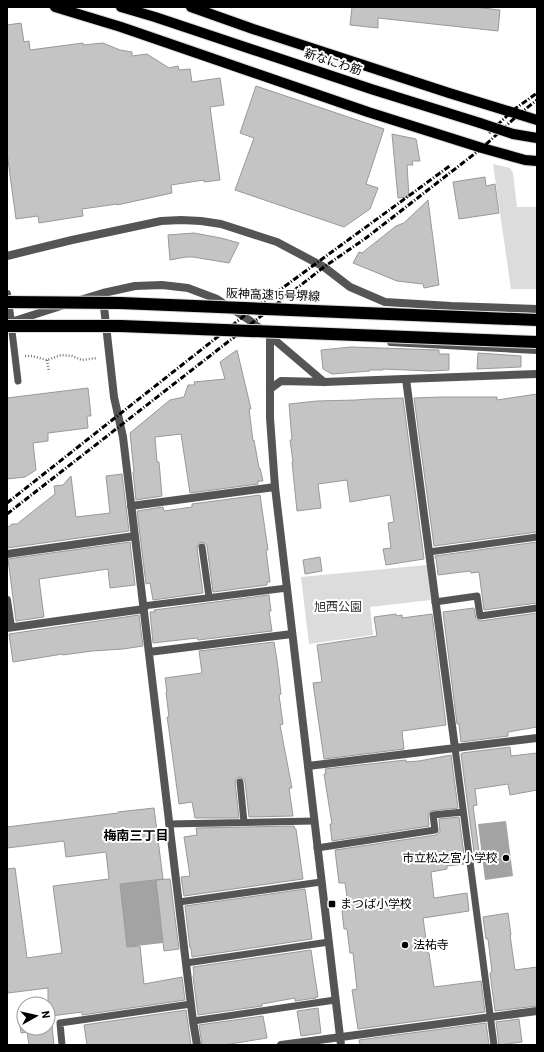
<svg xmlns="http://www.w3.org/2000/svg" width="544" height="1052" viewBox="0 0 544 1052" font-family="Barlow,'Noto Sans JP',sans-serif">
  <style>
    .green { fill: #dcdcdc }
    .water { fill: #a3a3a3 }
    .building { fill: #c4c4c4; stroke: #999 }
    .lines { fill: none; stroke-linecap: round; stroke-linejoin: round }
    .primary-casing { stroke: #dbdbdb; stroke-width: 12 }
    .path { stroke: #777; stroke-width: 2.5; stroke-dasharray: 1 2; stroke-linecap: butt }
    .service { stroke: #555; stroke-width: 7 }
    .minor { stroke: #555; stroke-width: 8 }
    .tertiary { stroke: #555; stroke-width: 8 }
    .primary { stroke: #000; stroke-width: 10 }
    .rail { stroke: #000; stroke-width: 3; stroke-dasharray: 6 2 1 2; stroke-linecap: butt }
    .primary-bridge-casing { stroke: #dbdbdb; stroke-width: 12; stroke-linecap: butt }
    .motorway-bridge-casing { stroke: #dbdbdb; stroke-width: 14; stroke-linecap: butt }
    .primary-bridge { stroke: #000; stroke-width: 10 }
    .motorway-bridge { stroke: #000; stroke-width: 12 }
    .poi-dot { fill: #000; stroke: #fff; stroke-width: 1.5 }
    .labels { text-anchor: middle; stroke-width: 4; stroke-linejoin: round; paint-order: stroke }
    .street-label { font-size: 12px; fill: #000; stroke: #fff }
    .park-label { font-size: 12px; fill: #333; stroke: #fff }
    .poi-label { font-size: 12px; fill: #000; stroke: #fff; text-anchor: start }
    .neighbourhood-label { font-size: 13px; font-weight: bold; fill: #000; stroke: #fff }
  </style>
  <rect width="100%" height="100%" fill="#fff"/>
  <path class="green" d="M493 164 510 168 513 173 517 207H537V289H511Z
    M427 565 431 600 370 607 373 635 309 644 301 577Z"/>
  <path class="water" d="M506 821 513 876 485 880 478 824Z
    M156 880 163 943 127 947 120 884Z"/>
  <path class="building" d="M352 7H474L500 10 498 31 378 18V28L350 25Z
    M21 23 24 42 29 41 30 50 83 43V45L103 43 120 50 132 52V56L147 54 169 68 178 66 179 70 190 69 192 82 220 78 224 105 210 107 220 180 204 182V180L171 185 172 193 117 205V204L82 209 83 216 39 223 38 216 16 219 7 153V25Z
    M256 86 384 129 366 184 378 188 370 209 344 227 235 190 254 138 240 133Z
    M392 134 416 139 420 161H412L413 165H407L409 197 398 198Z
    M485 177 486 186 495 184 499 213 459 219 453 182Z
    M428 200 439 285 424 288 423 284 397 281 353 263 359 252 362 253 396 226 404 223Z
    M194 233 221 238 239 243 229 263 193 257H186L170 260 168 235Z
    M351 347 439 350V354H449V370L430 371 383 369V370H369L370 371 332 374 323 369 321 350Z
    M237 350 251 409H249L253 441 254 440 259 468H260L263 481H258V484L190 493 181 434 155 437 157 462H159L162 496 136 500 133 472H134L130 433 170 400 184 397 188 385H195L194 382 225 379 220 362Z
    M478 353 521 356V367L477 369Z
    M88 388 91 416H87L88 428 48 433V441L33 443 36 470 25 477 7 479V398Z
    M537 394V532L434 546 414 398 441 397H497V400Z
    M403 398 424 559 386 565 383 549 391 548 388 523 394 522 390 495 350 502 347 480 318 484 321 508 297 511 292 462H293L290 440H292L289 404 317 401 356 400 369 399Z
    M122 474 129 531 7 548V528L12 524H17L55 494 54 486 63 485 71 476 76 517 110 513 106 476Z
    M260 495 268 550H266L270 582H267V585L213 592 207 546 206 544 202 542 199 543 197 548 203 593 153 600 150 583 146 584 137 511 163 507 164 511 192 507V504Z
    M130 542 135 585 110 588 108 569 39 579 44 617 16 621 8 559Z
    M537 542V603L484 610 479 572 471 573 470 571 438 575 436 558H435V556Z
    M320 557 322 571 305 574 303 560Z
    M269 595 271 611H269L272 631 198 640 197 638 153 643 150 612H155L154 610Z
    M474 608 476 619 480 621 537 613V727L508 732V736L461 742 459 724H457L443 612Z
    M396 614V616L402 615V618L432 614 446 725 402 731 404 749 324 759 313 683 322 682 317 645 377 636 374 617Z
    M139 615 143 646 123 649 92 651 63 655V654L13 662 9 634Z
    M274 642 277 660 281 694 279 695 283 724 280 725 292 788H289L293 816 249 817 245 782 244 779 240 777 237 778 235 782 239 818H195L192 802 179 804 169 730 167 717H169L166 692H167L165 678 202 673 199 651Z
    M510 747 511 756 537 753V790L510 795 508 784 475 789 477 805 473 806 479 852H474L461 754H462V753Z
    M451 755 458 808 430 811 428 815 429 826 332 841 330 824H332L324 774H326L325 769 406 760V762L419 761Z
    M154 808 163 879 120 884 127 947 140 946 144 984 182 977 185 1000 82 1015V1012L51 1016 54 1045H29L27 1032 21 1033 19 1018 24 1017V1028H48V988L8 993 7 987V869L15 868 27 958 62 953 53 886 109 879 106 852 66 857 64 841 7 848V827L118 813V812Z
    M459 817 464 854H463L464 864 447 866V869L431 872 434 898 467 893 469 911 423 918 428 953H429L434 987 481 981 485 1012 358 1029 352 990 357 989 353 953H350L347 929H344L342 911 349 910 345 883H339L335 850 436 835 440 832 439 819Z
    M294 826 295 829H296L303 879 184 896 181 877 190 876 184 837 197 835 196 828Z
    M170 879 179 949 164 951 156 880Z
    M305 889 312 939 192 957 191 948H190L185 906Z
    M508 913 511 935H510L515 970 537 967V1006L495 1011 490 973 492 972 488 939H486L483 917Z
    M311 950 318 997H316V998L295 1001V998L262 1004V1006L198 1015 193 976 194 975 193 967Z
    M318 1008 321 1033 301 1036 297 1011Z
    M186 1010 191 1045H87L84 1025Z
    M263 1016 267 1038 224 1045H202L199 1025Z
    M519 1019 522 1042 499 1045 496 1022Z
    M486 1023 489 1045H360L359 1040Z"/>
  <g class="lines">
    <defs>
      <path id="primary" d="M55 7 121 27 368 112 482 148 525 160 537 161
        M121 7 155 17 371 89 480 123
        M191 7 253 29 449 93 537 120
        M513 134 537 138"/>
    </defs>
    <use href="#primary" class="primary-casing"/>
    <path class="path" d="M25 356H32L47 360 61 355 72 356 82 360 97 358
      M47 360 49 372"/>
    <path class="service" d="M11 323 18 381
      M202 547 209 597
      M429 552 537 537
      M435 602 477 596 480 616 537 608
      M143 606 287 588
      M455 748 494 1045
      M240 782 244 822
      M169 824 314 821
      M317 848 435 830 433 815 463 812
      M179 902 321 882
      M186 963 329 942
      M193 1021 335 1000
      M62 1045 60 1023 191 1004"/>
    <path class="minor" d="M103 298 114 397 123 437 147 637 187 972 193 1021 197 1045
      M406 379 455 748
      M131 506 275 487
      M7 554 135 536
      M7 600 11 627
      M7 628 144 609
      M149 652 292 634
      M308 766 537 738
      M281 1045 537 1011"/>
    <path class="tertiary" d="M7 256 72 240 161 221 181 220 201 221 221 224 277 242 324 267 350 287 385 302 451 306 537 309
      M7 294 11 322
      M80 300 103 293 135 286 162 285 188 288 217 299 249 320 270 336 324 382
      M8 323 64 305
      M270 336V418L275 487 341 1045
      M391 342 537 350
      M270 389 281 381 324 382 537 374"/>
    <use href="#primary" class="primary"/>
    <path class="rail" d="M489 133 512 111 537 93
      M7 503 244 316 451 165
      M7 514 324 267 366 238 482 148 519 114 537 100"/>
    <defs>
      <path id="primary-bridge" d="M480 123 513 134"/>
      <path id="motorway-bridge" d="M7 302 120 303 537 320
        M7 326H121L537 342"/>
    </defs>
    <use href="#primary-bridge" class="primary-bridge-casing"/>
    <use href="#motorway-bridge" class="motorway-bridge-casing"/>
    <use href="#primary-bridge" class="primary-bridge"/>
    <use href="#motorway-bridge" class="motorway-bridge"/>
  </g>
  <g class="poi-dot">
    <circle cx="506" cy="858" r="4"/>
    <rect x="328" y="900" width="8" height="8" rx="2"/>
    <circle cx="405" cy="945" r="4"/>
  </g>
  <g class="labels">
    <g class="street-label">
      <text transform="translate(333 62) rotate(18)" y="4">新なにわ筋</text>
      <text transform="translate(273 295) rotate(2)" y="4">阪神高速15号堺線</text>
    </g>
    <g class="park-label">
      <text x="338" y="611">旭西公園</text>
    </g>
    <g class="poi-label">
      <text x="498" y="862" text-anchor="end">市立松之宮小学校</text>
      <text x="340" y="908">まつば小学校</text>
      <text x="413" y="949">法祐寺</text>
    </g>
    <g class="neighbourhood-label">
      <text x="136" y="840">梅南三丁目</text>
    </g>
  </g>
  <rect width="544" height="1052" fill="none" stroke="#000000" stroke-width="16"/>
  <g transform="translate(36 1016) rotate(82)"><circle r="19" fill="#ffffff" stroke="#999999"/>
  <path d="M0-3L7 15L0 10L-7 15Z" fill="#000000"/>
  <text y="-6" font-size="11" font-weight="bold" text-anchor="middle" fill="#000000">N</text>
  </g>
</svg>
